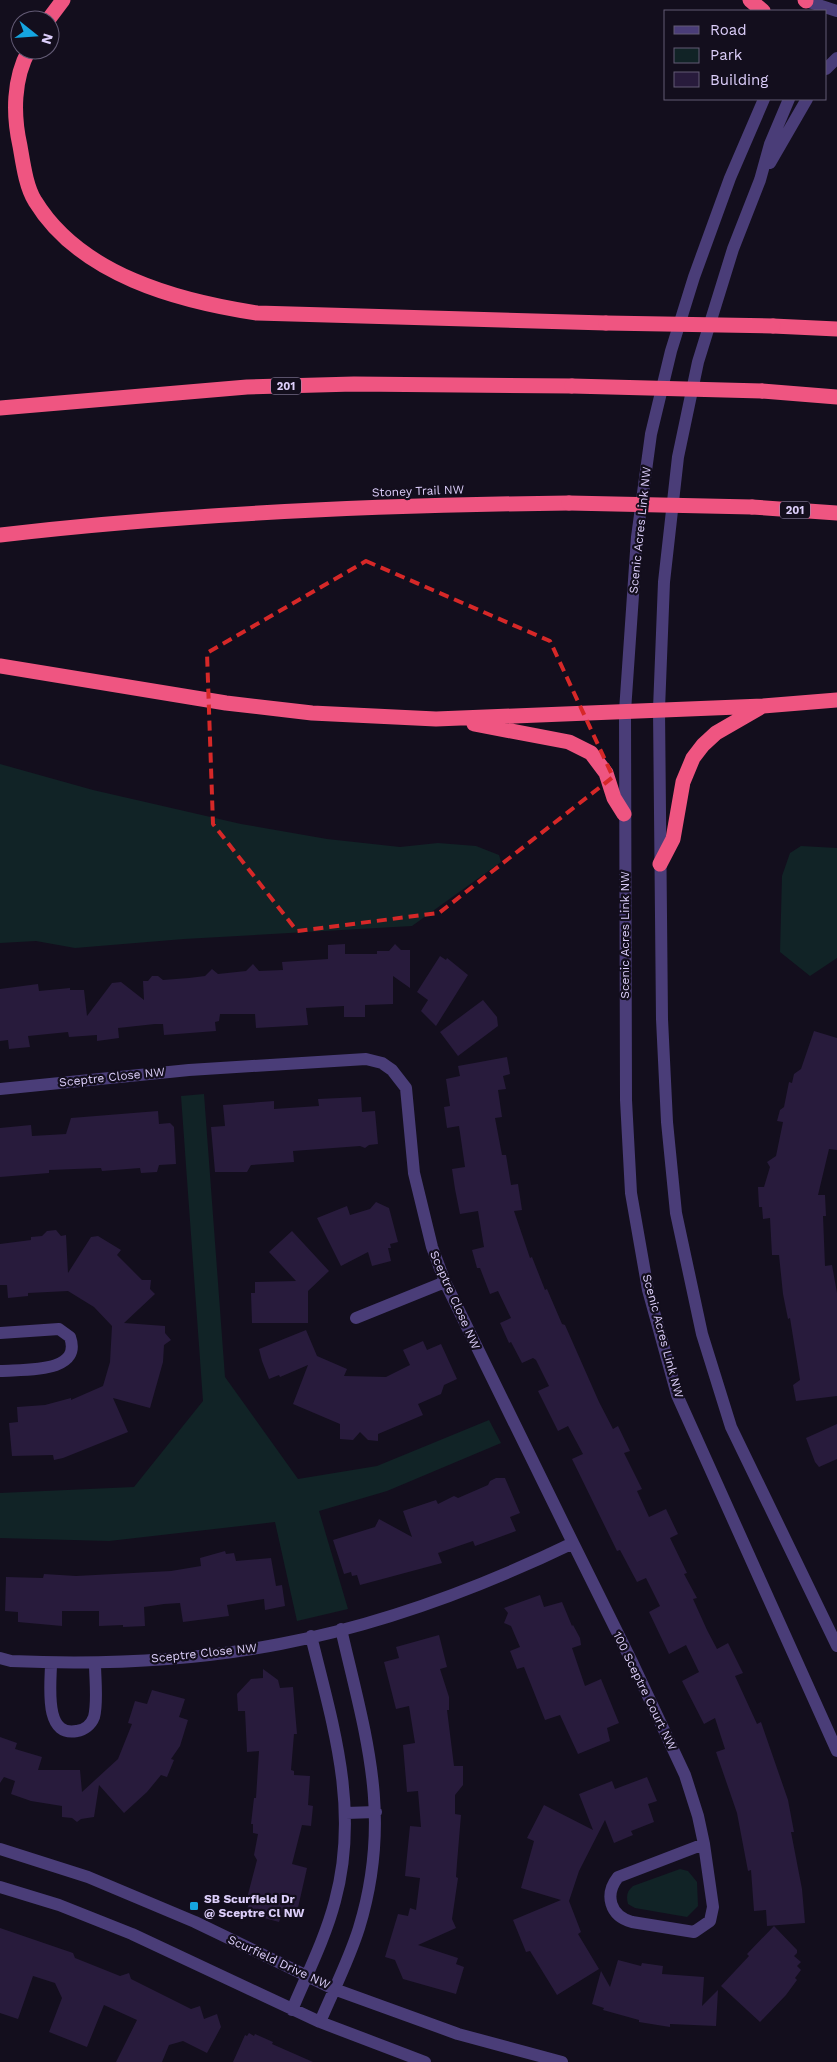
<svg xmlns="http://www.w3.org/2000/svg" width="837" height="2062" viewBox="0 0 837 2062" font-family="'Work Sans',sans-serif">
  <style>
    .green { fill: #112326 }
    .building { fill: #281b3c }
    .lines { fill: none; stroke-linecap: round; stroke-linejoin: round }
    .minor { stroke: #4a3d78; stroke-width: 12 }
    .highway { stroke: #ef5581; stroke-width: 15 }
    .highway-bridge { stroke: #ef5581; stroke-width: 15 }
    .marked { fill: none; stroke: #d62828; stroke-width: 4; stroke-dasharray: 10 6; stroke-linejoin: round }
    .poi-dot { fill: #15a5e0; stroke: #130e1d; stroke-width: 2 }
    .labels { text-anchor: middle; stroke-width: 4.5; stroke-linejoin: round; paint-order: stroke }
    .shield { fill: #130e1d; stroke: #a094b8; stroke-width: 1 }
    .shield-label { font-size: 11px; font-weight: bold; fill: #dccefa }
    .street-label { font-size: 12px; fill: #dccefa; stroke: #130e1d }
    .poi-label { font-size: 12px; font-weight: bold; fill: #dccefa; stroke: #130e1d; text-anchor: start }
  </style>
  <rect width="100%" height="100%" fill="#130e1d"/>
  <path class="green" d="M0 764 93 790 241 824 327 839 400 847 438 843 476 846 499 855 501 862 412 926 184 939 75 948 36 941 0 943Z
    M801 846 837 848V958L810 976 780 952 782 876 790 853Z
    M204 1094 225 1377 298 1479 377 1466 489 1420 501 1443 387 1491 319 1511 348 1609 297 1621 275 1522 109 1541 0 1538V1493L134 1487 203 1401 181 1096Z
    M680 1869 688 1871 697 1882 698 1906 687 1917 635 1908 628 1904C626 1896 627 1891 633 1886Z"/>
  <path class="building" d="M345 944V954H377V951H389L395 944 401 950H410V988L393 976V1004L365 1005V1017H344V1006L306 1008 308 1025 256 1028 255 1014H220L219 1021 215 1022 216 1031 164 1035 163 1024H155L118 1028 119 1038 97 1041V1035L69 1037 68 1032 28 1036 30 1047 9 1049 8 1040 0 1041V989L38 984 39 991 70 988V990H84L87 1016 112 983 121 982 144 1000 143 981H148L152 976H158L163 980 189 978 205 976 212 969 218 974 246 971 253 964 259 971 283 970 282 962 328 959V945Z
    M440 956 446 960 447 958 468 975 436 1026 421 1011 428 1000 417 992Z
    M483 1000 497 1017 498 1026 458 1056 440 1032Z
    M814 1031 837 1038V1150L829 1149 818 1195H825L826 1216H823L825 1266 832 1265 837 1293V1396L796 1401 793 1385 800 1380 790 1318 788 1319 783 1294 779 1255H772L770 1218 763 1219 762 1207H759L758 1187H764L770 1167 767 1162 776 1156 783 1122 777 1121 780 1110 784 1107 789 1082 792 1083 794 1074 801 1069Z
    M507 1057 510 1074 503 1076 506 1089 498 1090 502 1117 495 1118 502 1155H506L511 1185 518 1184 522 1210 514 1211 530 1258 532 1257 545 1290 547 1289 562 1324 565 1325 599 1402 613 1429 618 1426 630 1451 624 1453 642 1489 637 1491 649 1517 666 1509 678 1534 670 1538 687 1573 684 1574 697 1598 693 1599 707 1630 717 1649 728 1643 743 1673 735 1676 757 1724 761 1722 788 1800 794 1832H791L802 1889 805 1923 767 1926 766 1910 754 1911 751 1870 748 1871 737 1813 716 1752 725 1749 715 1718 704 1724 682 1681 699 1672 686 1645 669 1654 649 1612 660 1606 646 1578 637 1582 620 1550 617 1551 572 1459 583 1454 568 1426 558 1431 538 1391 549 1386 536 1360 533 1358 522 1363 511 1342 509 1343 500 1323 511 1318 498 1291 490 1294 480 1268H477L472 1250 484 1247 478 1211 460 1214 455 1189 452 1169 465 1167 459 1126 447 1128 444 1107 450 1106 446 1079 460 1076 458 1066Z
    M361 1097 362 1112 375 1111 378 1144 369 1145 365 1148 360 1146 293 1151 294 1162 251 1165 247 1172H215L211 1127 225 1126 223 1105 274 1101V1109L319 1106 318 1099Z
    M158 1111 159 1124 170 1123 174 1127 176 1164 159 1165 157 1172 141 1173 140 1168 102 1171 101 1168 49 1170V1173L0 1177V1128L31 1125 32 1136 66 1134 71 1118Z
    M376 1202 389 1208 398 1242 390 1244 391 1248H388L391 1261 372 1266 368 1252 341 1266 317 1218 347 1206 350 1215 370 1209Z
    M56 1230 61 1236 66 1235 68 1273 91 1237 98 1236 121 1250 117 1255 142 1280H151L150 1289 155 1294 124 1323 165 1326V1333L171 1340 164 1345 163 1362 150 1408 113 1398 128 1432 63 1458 54 1460 53 1455 12 1456 9 1423 18 1422 17 1407 45 1405 71 1398V1400L103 1386 110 1362 112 1326 94 1307 68 1291 28 1293V1296L8 1298 7 1285H0V1244L31 1240V1237L42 1236 47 1231Z
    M292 1231 329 1271 308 1291V1323H252L251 1293H255V1282L296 1281 269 1252Z
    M306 1330 317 1356 347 1369 344 1376 386 1377 410 1365 403 1350 423 1341 427 1350 441 1344 457 1379 444 1385 441 1394 418 1404 423 1415 378 1434V1441L368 1440 360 1432 353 1440 340 1439V1424L293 1404 308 1365 280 1377 279 1375 269 1379 262 1361 259 1349Z
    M837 1424V1459L819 1467 815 1462 806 1438Z
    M496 1478H505L520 1513 510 1517 516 1531 475 1546 473 1541 438 1553 442 1563 360 1585 357 1575 352 1576 351 1572 344 1574 333 1540 375 1527 379 1519 412 1537 403 1511 436 1500 438 1504 454 1496 458 1498 488 1485 490 1481Z
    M225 1551 226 1554 234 1553 236 1561 271 1558 276 1586 282 1585 285 1606 265 1610 264 1599 227 1605 229 1616 183 1622 180 1603 164 1604 144 1607 145 1626 123 1627V1625L99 1626V1611H62V1626L18 1622V1612L5 1611 6 1577 43 1578 44 1574 76 1576 171 1571 201 1566 200 1558Z
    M540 1595 544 1607 562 1602 572 1626 573 1625 580 1638 581 1645 572 1648 585 1686 601 1679 619 1723 607 1728 610 1741 578 1754 560 1715 545 1720 524 1667 517 1669 510 1651 520 1647 511 1626 504 1623 508 1613 504 1608Z
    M439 1635 447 1667 440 1669 449 1697V1710H447L454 1766H463V1785L455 1795V1814L461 1815 457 1863 456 1877 458 1878 452 1919 456 1928 418 1945 458 1958 456 1964 464 1967 456 1994 403 1979 395 1960 385 1957 398 1914 408 1916 410 1908 416 1910 420 1878 405 1876 410 1826 421 1827 418 1791 407 1792 403 1745 415 1743 409 1706 396 1709 384 1662 399 1658 396 1647Z
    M263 1669 278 1680 280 1688 293 1687 297 1734H294L291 1770 294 1771V1775L310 1776 308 1805 313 1806 311 1826 302 1825 292 1864 307 1868 297 1912 284 1908 279 1922 246 1913 249 1903 246 1902 257 1860 254 1855 258 1834 253 1833V1824H251L254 1798H256L259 1751 247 1752 245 1711H238L237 1694 251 1679 263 1678Z
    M152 1690 185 1699 179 1717 188 1720 180 1746 171 1759 174 1760 167 1777 161 1775 147 1792 124 1813 99 1785 94 1817 81 1819 77 1822 72 1818 62 1817V1806L31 1801 11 1794 15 1781 4 1777 0 1783V1737L17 1743 15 1749 42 1757 38 1770H80L82 1792 118 1759 132 1724 128 1723 135 1701 147 1704Z
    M647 1777 657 1801 648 1804 654 1822 631 1831 633 1835 614 1843 605 1820 579 1871 569 1901 581 1932 578 1934 599 1969 557 1995 530 1951 526 1952 513 1920 561 1900 521 1888 534 1841 527 1838 544 1805 593 1830 579 1794 612 1781 615 1789Z
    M774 1926 797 1950V1953L794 1956 801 1962 797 1966 801 1970 795 1978 797 1980 786 1995 760 2022 721 1986 749 1956 747 1954Z
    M0 1928 73 1953 75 1958 120 1976 129 1973 131 1979 191 2009 200 2006 204 2019 217 2014 221 2027 207 2053 183 2041 169 2045 162 2062H116L137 2020 104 2005 87 2047 49 2032 62 1998 55 1983 33 1976 18 2019 0 2013Z
    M618 1960 641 1966 642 1963 663 1966 662 1974 704 1977 702 2006 718 1990 716 2026 670 2024V2027L639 2022V2020L603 2010 604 2008 592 2004 601 1971 610 1987Z
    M249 2033 254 2036 255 2034 273 2042 272 2044 313 2062H233L245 2035 247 2036Z"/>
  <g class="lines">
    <path class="minor" d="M806 1 837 11
      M826 69 837 58
      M764 99 730 178 694 277 671 351 651 434 637 537 625 711 626 1100 631 1193 648 1290 677 1395 837 1751
      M789 99 770 144 760 180 733 249 698 362 678 457 664 582 659 709 662 1019 667 1122 676 1213 702 1334 731 1427 837 1646
      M770 163 807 99
      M0 1089 189 1070 366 1059 382 1063 392 1070 406 1088 414 1173 432 1247 445 1282 573 1543C482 1587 380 1625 280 1644 192 1661 100 1665 11 1661L0 1658
      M356 1318 445 1282
      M0 1333 59 1329 70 1337C83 1374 23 1369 0 1371
      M573 1543 633 1664 685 1775 698 1816 704 1844 713 1907 710 1921 694 1932 632 1922C610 1916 604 1895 618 1877L704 1844
      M51 1663C51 1683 43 1738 77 1731 84 1730 91 1725 94 1717 98 1702 95 1679 95 1663
      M346 1813 376 1812
      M0 1849 88 1877 195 1922 334 1989 458 2034 562 2062
      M0 1887 59 1905 132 1934 320 2022 425 2062
      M292 2010C307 1974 325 1939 335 1901 360 1809 333 1725 311 1636
      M320 2022C333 1991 349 1960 359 1928 393 1817 366 1737 341 1629"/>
    <path class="highway" d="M750 0 763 11
      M805 0 806 1
      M48 20 63 0
      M29 50C13 79 13 115 20 146 23 163 26 187 35 201 80 275 178 301 257 313L606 323
      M773 326 837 329
      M762 391 837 397
      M0 408 247 387 354 384 572 386
      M752 507 837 513
      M0 535C189 513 379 505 569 503
      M0 666 226 703 312 713 436 719 763 706 837 700
      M474 724 569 742 591 753 606 773 614 798 624 814
      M660 864 673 839 683 782 693 758 703 745 716 733 761 707"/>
    <path class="highway-bridge" d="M606 323 773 326
      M572 386 762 391
      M569 503 752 507"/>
  </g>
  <path class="marked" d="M366 561 550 641 613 777 439 913 297 931 213 824 207 653Z"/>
  <rect class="poi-dot" x="189" y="1901" width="10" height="10" rx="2.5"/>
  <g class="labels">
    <g class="shield">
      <rect x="271" y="377.5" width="30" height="17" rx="4"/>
      <rect x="780" y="501.5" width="30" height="17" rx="4"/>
    </g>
    <g class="shield-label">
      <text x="286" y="390">201</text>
      <text x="795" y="514">201</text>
    </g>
    <g class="street-label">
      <text transform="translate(418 491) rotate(-2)" y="4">Stoney Trail NW</text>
      <text transform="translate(640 530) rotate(-84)" y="4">Scenic Acres Link NW</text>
      <text transform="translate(625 935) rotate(-90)" y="4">Scenic Acres Link NW</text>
      <text transform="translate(112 1077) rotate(-6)" y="4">Sceptre Close NW</text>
      <text transform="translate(455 1300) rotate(66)" y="4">Sceptre Close NW</text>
      <text transform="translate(663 1336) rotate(75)" y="4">Scenic Acres Link NW</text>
      <text transform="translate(204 1653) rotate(-6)" y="4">Sceptre Close NW</text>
      <text transform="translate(645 1691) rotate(64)" y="4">100 Sceptre Court NW</text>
      <text transform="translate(279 1962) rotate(25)" y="4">Scurfield Drive NW</text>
    </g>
    <g class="poi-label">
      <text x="204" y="1903">SB Scurfield Dr<tspan x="204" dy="14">@ Sceptre Cl NW</tspan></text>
    </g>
  </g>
  <rect x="664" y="10" width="162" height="90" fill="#130e1d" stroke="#635b75"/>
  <rect x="674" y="26" width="25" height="8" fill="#4a3d78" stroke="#635b75"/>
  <text x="710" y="35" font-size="15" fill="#dccefa">Road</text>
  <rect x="674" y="48" width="25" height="15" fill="#112326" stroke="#635b75"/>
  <text x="710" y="60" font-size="15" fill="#dccefa">Park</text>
  <rect x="674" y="72" width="25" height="15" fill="#281b3c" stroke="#635b75"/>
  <text x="710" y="85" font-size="15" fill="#dccefa">Building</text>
  <g transform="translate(35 35) rotate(107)"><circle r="24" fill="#130e1d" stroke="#635b75"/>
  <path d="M0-4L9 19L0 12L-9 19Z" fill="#15a5e0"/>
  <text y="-8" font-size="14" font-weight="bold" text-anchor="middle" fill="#dccefa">N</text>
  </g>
</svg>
